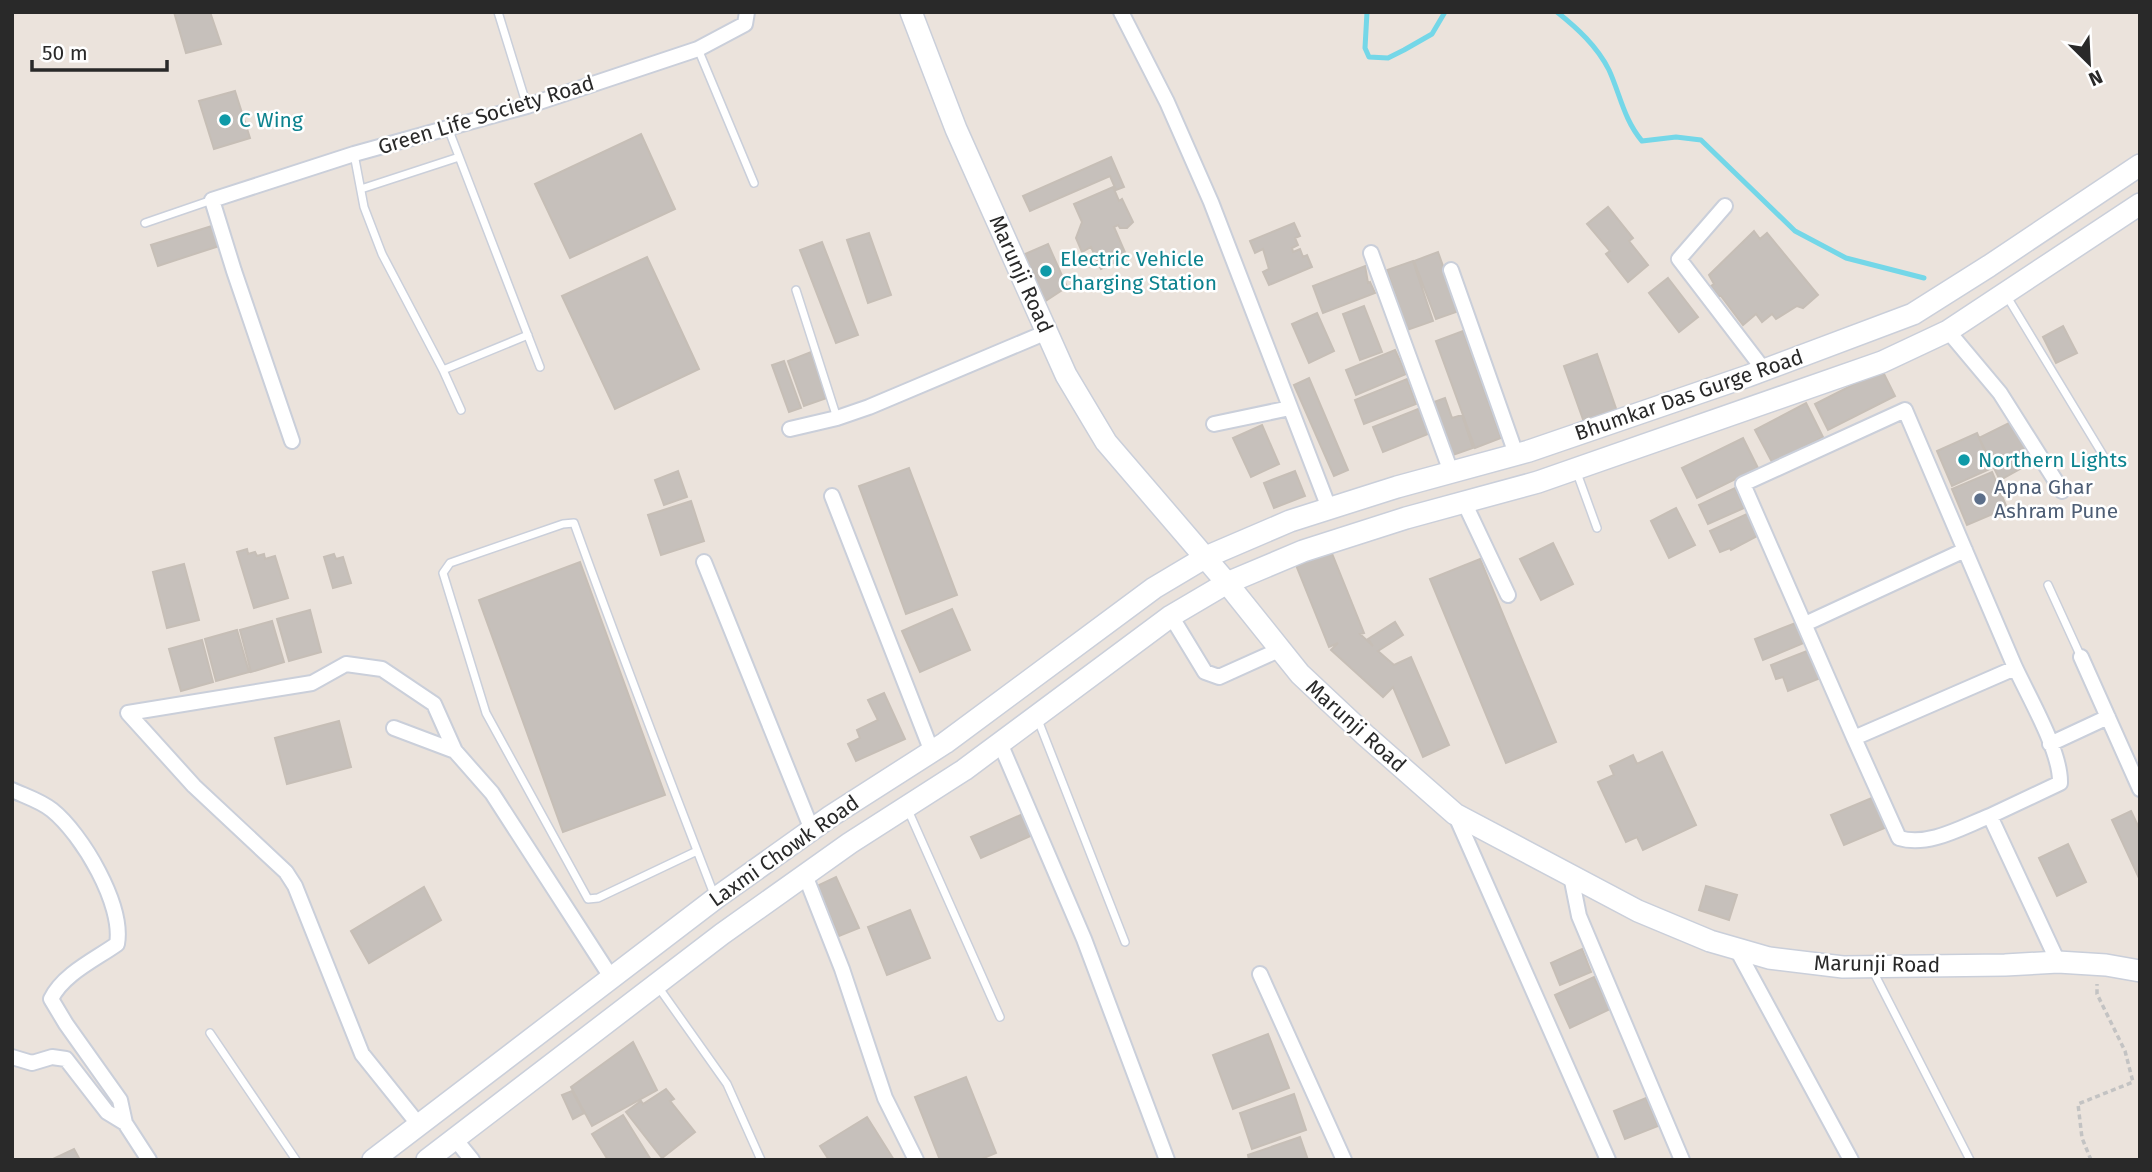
<svg xmlns="http://www.w3.org/2000/svg" width="2152" height="1172" viewBox="0 0 2152 1172" font-family="'Fira Sans',sans-serif">
  <style>
    .lines { fill: none; stroke-linecap: round; stroke-linejoin: round }
    .stream { stroke: #74d7e8; stroke-width: 5 }
    .building { fill: #c6c0bb; stroke: #c6beb6; stroke-width: 2 }
    .lane-casing { stroke: #cacfda; stroke-width: 10 }
    .street-casing { stroke: #cacfda; stroke-width: 18 }
    .secondary-casing { stroke: #cacfda; stroke-width: 24 }
    .path { stroke: #c3c3c3; stroke-width: 3.5; stroke-dasharray: 5 3.5; stroke-linecap: butt }
    .lane { stroke: #fff; stroke-width: 7 }
    .street { stroke: #fff; stroke-width: 14 }
    .secondary { stroke: #fff; stroke-width: 21 }
    .culture-dot { fill: #0f9aa8; stroke: #fff; stroke-width: 2.5 }
    .service-dot { fill: #5c6f8a; stroke: #fff; stroke-width: 2.5 }
    .labels { text-anchor: middle; stroke-width: 5; stroke-linejoin: round; paint-order: stroke }
    .street-label { font-size: 21px; fill: #292929; stroke: #fff }
    .culture-label { font-size: 21px; fill: #0d838f; stroke: #fff; text-anchor: start }
    .service-label { font-size: 21px; fill: #4e5e75; stroke: #fff; text-anchor: start }
  </style>
  <rect width="100%" height="100%" fill="#ebe3dc"/>
  <g class="lines">
    <path class="stream" d="M1367 12 1365 48 1369 57 1388 58 1404 50 1432 34 1445 12
      M1557 12C1577 28 1597 46 1609 70 1620 94 1624 120 1642 141L1676 137 1701 140 1795 231 1846 258 1924 278"/>
  </g>
  <path class="building" d="M174 12H210L221 44 186 53Z
    M235 91 250 138 214 149 199 101Z
    M641 134 675 209 570 258 535 184Z
    M1111 157 1124 187 1116 190 1110 176 1030 211 1023 196Z
    M1113 187 1119 201 1122 199 1133 222 1127 228H1120L1118 225 1114 227 1127 257 1101 269 1091 247 1082 252 1076 238 1082 222 1074 204Z
    M1608 207 1633 238 1629 241 1648 265 1628 282 1606 254 1610 251 1587 224Z
    M1294 223 1300 236 1295 238 1298 245 1292 248 1293 252 1300 249 1303 257 1307 255 1312 267 1269 285 1263 272 1269 269 1263 249 1255 253 1250 241Z
    M215 225 222 245 158 266 151 245Z
    M1754 231 1760 239 1767 233 1818 295 1803 308 1797 306 1776 319 1772 314 1762 322 1756 314 1743 325 1721 296H1718L1711 286 1714 284 1709 275Z
    M869 233 891 295 868 303 847 240Z
    M822 242 858 335 836 343 800 250Z
    M1048 244 1067 287 1044 302 1025 254Z
    M1438 252 1459 311 1436 319 1414 261Z
    M647 257 699 369 615 409 562 296Z
    M1413 261 1433 321 1407 330 1387 270Z
    M1365 266 1368 283 1370 282 1375 293 1323 313 1313 286Z
    M1668 278 1698 317 1679 332 1649 293Z
    M1364 306 1382 352 1360 360 1343 314Z
    M1317 313 1334 351 1309 363 1292 324Z
    M2063 326 2077 353 2056 363 2043 337Z
    M1463 331 1501 438 1475 448 1436 341Z
    M1395 350 1406 374 1356 395 1346 370Z
    M811 352 827 398 804 406 788 361Z
    M1597 354 1618 414 1585 425 1564 366Z
    M784 361 801 408 789 412 772 365Z
    M1882 370 1895 396 1828 430 1815 404Z
    M1309 378 1348 470 1334 476 1294 385Z
    M1407 379 1416 404 1364 424 1355 400Z
    M1445 398 1452 418 1462 415 1473 448 1450 456 1431 403Z
    M1806 403 1823 437 1773 464 1755 430Z
    M1423 407 1433 432 1383 452 1373 427Z
    M2015 420 2036 460 2000 480 1979 438Z
    M1262 425 1279 464 1251 477 1233 438Z
    M1977 433 1992 468 1952 486 1937 451Z
    M1743 438 1758 468 1697 498 1682 468Z
    M909 468 957 595 906 614 859 486Z
    M678 471 687 497 664 505 655 480Z
    M1295 471 1305 496 1274 508 1264 483Z
    M1992 472 2007 508 1967 525 1952 489Z
    M1735 488 1744 508 1708 524 1699 505Z
    M691 501 704 541 661 555 648 515Z
    M1676 508 1695 545 1669 558 1651 521Z
    M1749 513 1759 535 1731 550 1730 548 1720 552 1710 531Z
    M1553 543 1573 584 1541 600 1520 559Z
    M247 549 248 554 255 552 257 556 264 554 265 559 275 556 288 598 254 608 237 552Z
    M1331 551 1364 633 1360 634 1373 646 1368 639 1395 622 1403 635 1378 651 1394 665 1411 657 1449 745 1423 757 1393 687 1383 697 1331 650 1338 643 1329 647 1296 565Z
    M334 554 336 559 343 557 351 583 333 588 324 557Z
    M1480 559 1556 742 1506 763 1430 579Z
    M580 562 665 795 563 832 479 600Z
    M184 564 199 620 167 628 153 572Z
    M952 609 970 650 920 672 902 631Z
    M310 610 321 652 289 661 277 619Z
    M272 621 284 662 251 672 240 630Z
    M1798 622 1806 642 1763 660 1755 639Z
    M237 630 249 672 216 681 205 639Z
    M202 640 213 682 181 691 169 649Z
    M1812 649 1823 677 1788 691 1783 677 1776 679 1771 665Z
    M884 693 905 739 856 761 848 744 860 738 857 730 878 720 868 700Z
    M339 721 351 767 287 784 275 738Z
    M1662 752 1696 825 1643 850 1637 837 1626 842 1598 782 1614 775 1610 766 1633 755 1637 764Z
    M1874 797 1887 827 1844 845 1831 815Z
    M2131 811 2140 830 2139 878 2112 820Z
    M1025 813 1035 834 981 858 971 837Z
    M2068 844 2086 882 2057 896 2039 858Z
    M836 877 859 928 839 936 817 886Z
    M1706 886 1737 895 1729 920 1699 910Z
    M424 887 441 920 369 963 351 931Z
    M910 910 930 958 887 975 868 927Z
    M1582 949 1591 972 1560 985 1551 963Z
    M1594 977 1610 1009 1570 1028 1555 995Z
    M1268 1034 1289 1088 1233 1109 1213 1055Z
    M633 1042 657 1090 592 1126 571 1087Z
    M966 1077 996 1153 979 1160H940L915 1097Z
    M666 1089 674 1099 670 1101 695 1132 662 1158 626 1112 641 1101 643 1104Z
    M572 1091 584 1113 573 1119 562 1095Z
    M1294 1094 1306 1130 1252 1149 1240 1113Z
    M1646 1098 1658 1126 1625 1139 1614 1111Z
    M623 1115 651 1160H608L592 1134Z
    M867 1117 894 1160H829L820 1146Z
    M1300 1137 1308 1160H1249L1248 1155Z
    M74 1149 80 1160H51Z"/>
  <g class="lines">
    <defs>
      <path id="lane" d="M498 12 527 106
        M698 49 754 183
        M448 128 540 367
        M354 154 364 207 382 254 443 370 461 410
        M361 189 459 157
        M145 223 212 200
        M796 290 837 418
        M2006 295 2103 455
        M443 370 528 335
        M1577 473 1597 528
        M2048 585 2081 657
        M1038 720 1125 942
        M908 810 1000 1017
        M697 851 598 898 588 899 486 713 443 573 450 563 563 524 574 523C619 648 667 773 715 897
        M1873 971 1970 1160
        M659 988 727 1084 761 1160
        M210 1033 296 1160"/>
      <path id="street" d="M1121 12 1167 102 1211 202 1329 508
        M1725 206 1679 259 1764 370
        M1371 253 1451 472
        M1451 270 1516 454
        M1948 331 2000 393 2062 491
        M1214 424 1290 408
        M790 429 837 418 869 407 1047 332
        M292 441 234 271 212 200 354 154 527 106 698 49 745 24 747 12
        M832 496 932 752
        M1464 502 1508 595
        M704 562 812 830
        M1171 616 1205 672 1219 677 1281 649
        M1805 624 1965 550
        M2081 657 2140 789
        M2015 668 1854 738 1743 484 1905 410C1942 495 1977 580 2014 665 2028 696 2061 751 2060 783L1990 816 2058 962
        M394 728 455 751 492 793 611 977
        M1854 738 1899 838C1929 847 1962 827 1990 816
        M1000 743 1084 939 1167 1160
        M2050 744 2108 717
        M12 790C25 796 41 801 52 810 82 834 124 905 117 944 96 959 63 974 51 999L66 1024 120 1100 125 1123 149 1160
        M1455 814 1608 1160
        M805 875 842 969 885 1098 916 1160
        M1571 876 1579 916 1682 1160
        M1736 948 1851 1160
        M1260 974 1344 1160
        M12 1057 32 1063 52 1057 66 1059 107 1112 125 1123
        M419 1125 362 1054 295 886 286 872 194 786 128 713 312 683 346 664 382 669 434 704 455 751
        M455 1139 472 1160"/>
      <path id="secondary" d="M911 12 956 129 1066 375 1106 442 1227 583 1300 674 1365 735 1455 814 1638 911 1710 941 1769 958 1843 967 2005 965 2058 962 2106 965 2140 971
        M373 1160 716 898 831 816 945 743 1154 588 1206 557 1290 521 1397 487 1529 451 1748 376 1913 314 1989 266 2140 165
        M427 1160 722 934 850 843 964 770 1171 616 1227 583 1303 551 1406 518 1538 482 1882 362 1948 331 2140 204"/>
    </defs>
    <use href="#lane" class="lane-casing"/>
    <use href="#street" class="street-casing"/>
    <use href="#secondary" class="secondary-casing"/>
    <path class="path" d="M2091 1160 2082 1138 2078 1104 2133 1082 2125 1051 2097 994V984"/>
    <use href="#lane" class="lane"/>
    <use href="#street" class="street"/>
    <use href="#secondary" class="secondary"/>
  </g>
  <g class="culture-dot">
    <circle cx="225" cy="120" r="7"/>
    <circle cx="1046" cy="271" r="7"/>
    <circle cx="1964" cy="460" r="7"/>
  </g>
  <circle class="service-dot" cx="1980" cy="499" r="7"/>
  <g class="labels">
    <g class="street-label">
      <text transform="translate(486 115) rotate(-17)" y="7">Green Life Society Road</text>
      <text transform="translate(1021 274) rotate(66)" y="7">Marunji Road</text>
      <text transform="translate(1689 395) rotate(-19)" y="7">Bhumkar Das Gurge Road</text>
      <text transform="translate(1356 726) rotate(42)" y="7">Marunji Road</text>
      <text transform="translate(784 851) rotate(-35)" y="7">Laxmi Chowk Road</text>
      <text transform="translate(1877 964) rotate(1)" y="7">Marunji Road</text>
    </g>
    <g class="culture-label">
      <text x="239" y="127">C Wing</text>
      <text x="1060" y="266">Electric Vehicle<tspan x="1060" dy="24">Charging Station</tspan></text>
      <text x="1978" y="467">Northern Lights</text>
    </g>
    <g class="service-label">
      <text x="1994" y="494">Apna Ghar<tspan x="1994" dy="24">Ashram Pune</tspan></text>
    </g>
  </g>
  <rect width="2152" height="1172" fill="none" stroke="#292929" stroke-width="28"/>
  <g transform="translate(2089 63) rotate(156)" stroke="#ffffff" stroke-width="5" paint-order="stroke">
  <path d="M0-5L12 26L0 18L-12 26Z" fill="#292929"/>
  <text y="-10" font-size="19" font-weight="bold" text-anchor="middle" fill="#292929">N</text>
  </g>
  <path d="M32 60v10h135v-10" fill="none" stroke="#292929" stroke-width="3.5"/>
  <text x="42" y="60" font-size="21" fill="#292929" stroke="#ffffff" stroke-width="5" paint-order="stroke">50 m</text>
</svg>
